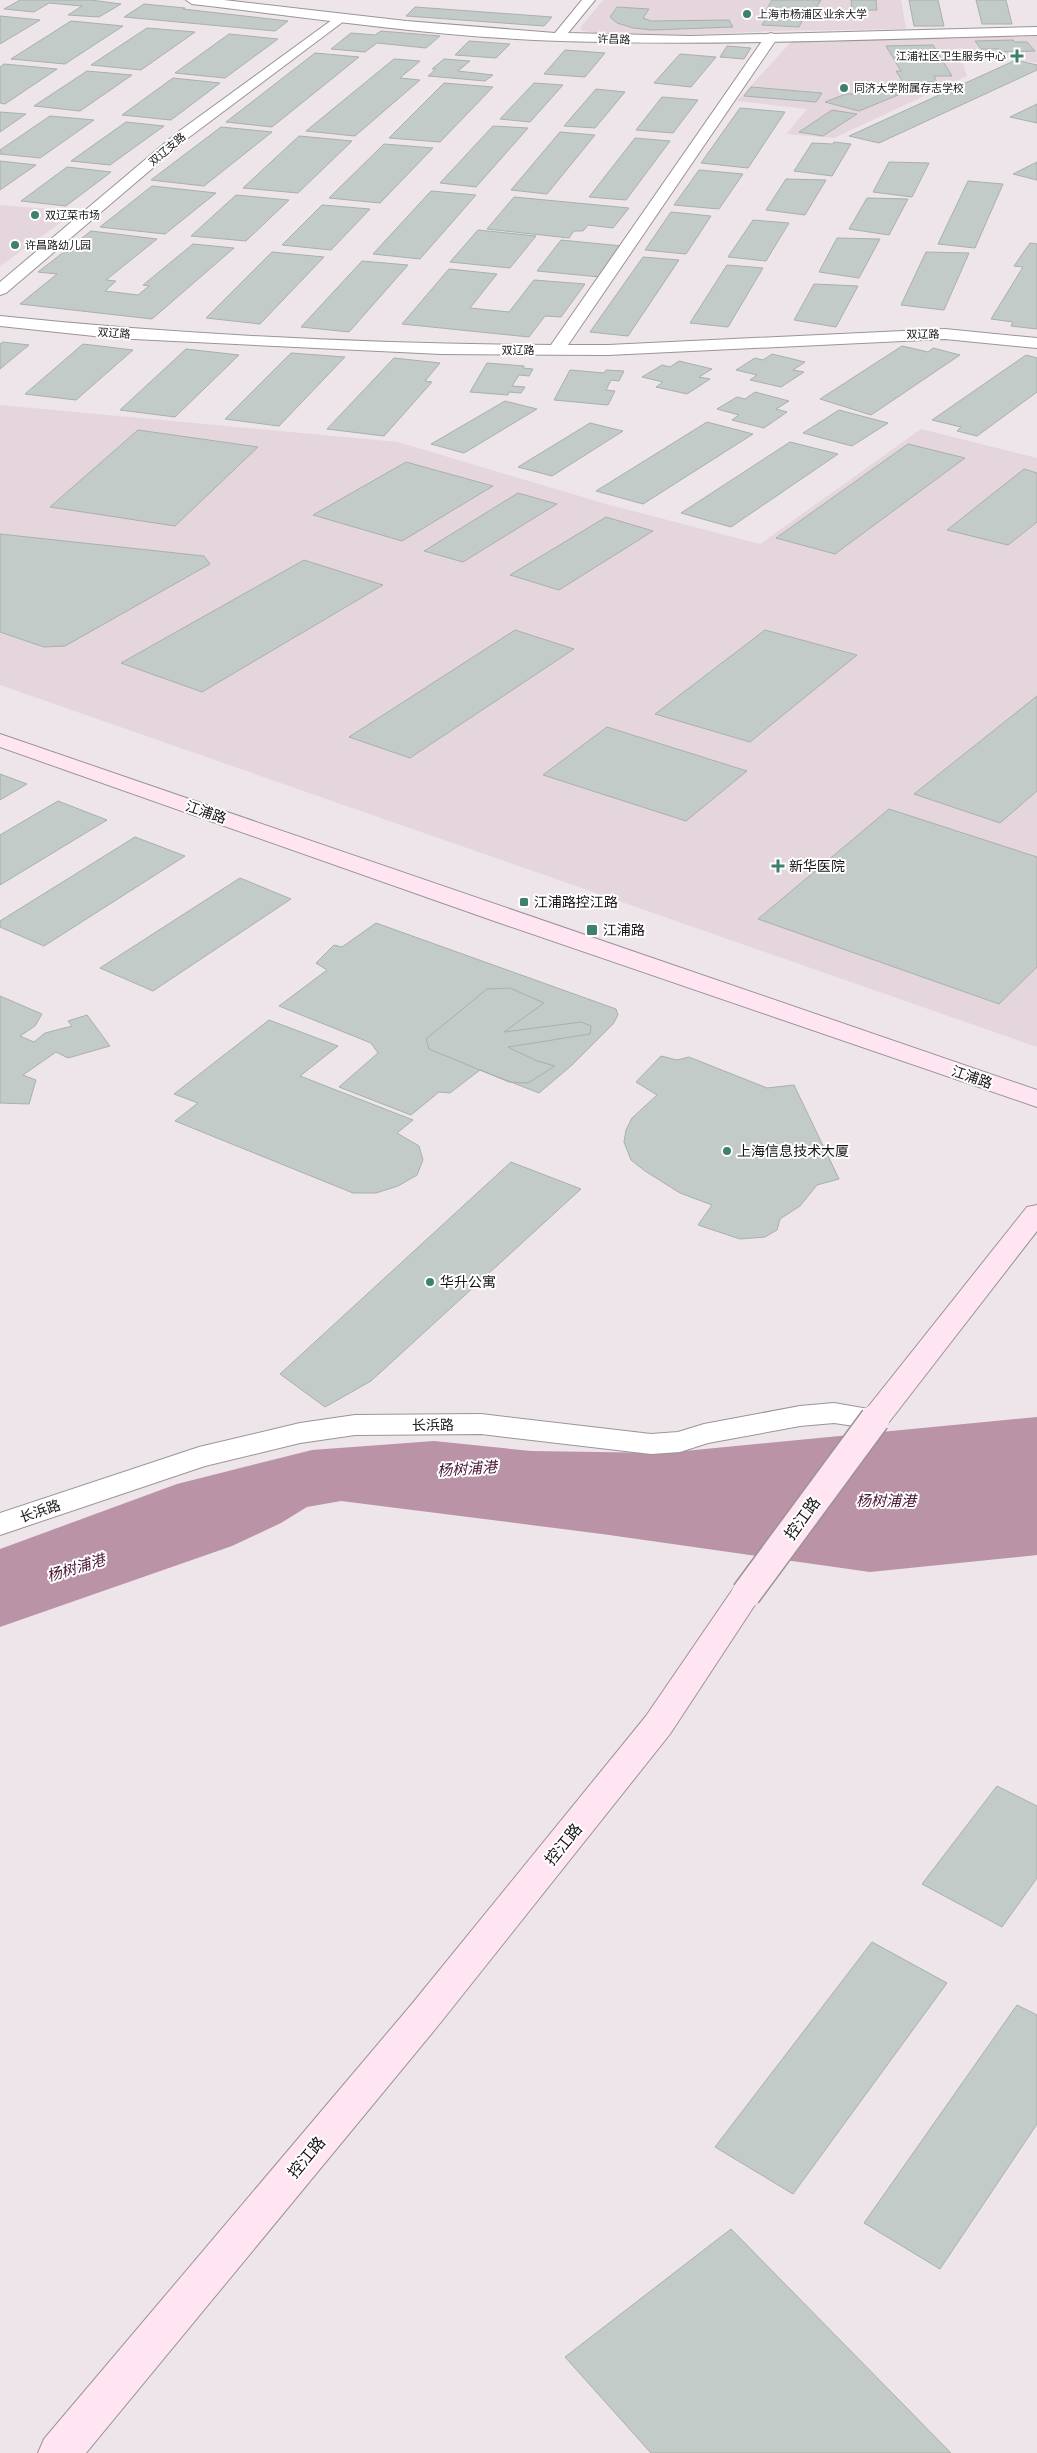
<svg xmlns="http://www.w3.org/2000/svg" width="1037" height="2453" viewBox="0 0 1037 2453" font-family="'Roboto Condensed','Noto Sans SC',sans-serif">
  <style>
    .built { fill: #e5d6dd }
    .water { fill: #bb93a6 }
    .building { fill: #c3cbc8; stroke: #a8b0ad }
    .lines { fill: none; stroke-linecap: round; stroke-linejoin: round }
    .minor-casing { stroke: #9b9497; stroke-width: 2 }
    .tertiary-casing { stroke: #9b9497; stroke-width: 2 }
    .secondary-casing { stroke: #9b9497; stroke-width: 2 }
    .minor { fill: #fff; fill-rule: evenodd }
    .tertiary { fill: #fff; fill-rule: evenodd }
    .secondary { fill: #ffe5f2; fill-rule: evenodd }
    .secondary-bridge-casing { stroke: #9b9497; stroke-width: 32; stroke-linecap: butt }
    .secondary-bridge { stroke: #ffe5f2; stroke-width: 29 }
    .poi-dot { fill: #3f7f6d; stroke: #fff; stroke-width: 2 }
    .labels { text-anchor: middle; stroke-width: 4; stroke-linejoin: round; paint-order: stroke }
    .far-poi-label { font-size: 11px; fill: #171516; stroke: #fff; text-anchor: start }
    .far-street-label { font-size: 11px; fill: #171516; stroke: #fff }
    .street-label { font-size: 14px; fill: #171516; stroke: #fff }
    .poi-label { font-size: 14px; fill: #171516; stroke: #fff; text-anchor: start }
    .water-label { font-size: 15px; font-style: italic; fill: #4a1834; stroke: #fff }
    .near-street-label { font-size: 16px; fill: #171516; stroke: #fff }
  </style>
  <rect width="100%" height="100%" fill="#ede5e9"/>
  <path class="built" d="M603 0H901L906 29 776 31 663 36 608 35 583 31 580 28Z
    M1037 36V63L958 48 967 76 834 138 786 134 807 109 737 101 792 41Z
    M0 205 74 211 59 224 0 266Z
    M0 405 398 442 606 504 760 544 921 429 1037 458V1047L0 685Z"/>
  <path class="water" d="M1037 1417V1555L870 1572 602 1534 341 1501 307 1507 281 1523 232 1546 0 1627V1549L177 1484 312 1450 434 1441 531 1451 664 1453Z"/>
  <path class="building" d="M20 0H91L121 4 99 17 68 15 82 6 49 3 34 12 4 9Z
    M772 0H821L809 20 803 19 799 27 762 25 767 17H762Z
    M851 0H876L877 10H852Z
    M909 0H938L944 26H914Z
    M976 0H1006L1012 24H982Z
    M144 4 185 8 183 9 288 21 275 31 124 17Z
    M415 7 552 17 544 26 406 16Z
    M617 7 649 9 643 18 651 21 729 20 733 27 652 30 633 28 617 23 610 17Z
    M0 16 40 20 0 44Z
    M71 21 123 26 65 64 11 59Z
    M147 28 195 32 141 70 91 65Z
    M381 31 440 36 426 48 377 43 365 52 331 49 351 33 375 35Z
    M229 34 278 39 225 78 175 73Z
    M1013 40 1015 42H1027L1035 51 1002 52 999 49H981L975 41Z
    M469 41 510 44 496 58 455 55Z
    M933 45 952 76H934L937 82H929L931 86H920L859 111 825 102 846 94 870 93 903 82 896 71H901L886 46Z
    M727 46 751 48 744 59 720 57Z
    M565 50 605 53 585 77 544 74Z
    M315 53 359 57 272 127 226 122Z
    M680 54 716 57 691 87 654 83Z
    M394 59 420 61 400 78 420 80 355 136 306 131Z
    M444 59 470 61 458 71 493 75 485 81 428 76 436 69H432Z
    M1016 60 1037 65V70L879 143 849 136Z
    M4 64 57 69 5 104 0 103V67Z
    M87 71 132 75 80 111 34 106Z
    M173 78 220 83 171 120 122 115Z
    M444 83 493 87 440 142 389 138Z
    M534 83 563 85 530 122 500 119Z
    M751 87 822 93 816 102 744 96Z
    M596 89 625 92 595 128 564 126Z
    M662 97 698 100 673 133 636 130Z
    M1037 104V123L1010 117Z
    M740 108 785 112 748 168 701 163Z
    M832 110 857 114 823 136 799 132Z
    M0 112 26 114 0 132Z
    M50 116 94 120 40 158 0 154V150Z
    M126 122 164 126 110 165 71 161Z
    M493 126 528 128 476 187 440 183Z
    M221 127 272 132 204 186 151 180Z
    M560 132 595 135 547 194 511 190Z
    M299 136 352 141 298 193 243 188Z
    M635 138 670 141 626 200 589 197Z
    M834 142 851 144 832 176 794 171 812 143 833 144Z
    M384 144 433 148 380 203 329 198Z
    M0 161 36 165 0 190Z
    M889 162 929 163 912 197 873 192Z
    M1037 162V180L1013 174Z
    M67 167 111 172 66 206 21 201Z
    M699 170 743 174 719 209 674 205Z
    M786 179 826 180 805 215 766 210Z
    M968 181 1003 184 975 248 938 244Z
    M152 186 216 193 165 234 100 227Z
    M431 191 476 195 420 259 373 254Z
    M236 195 289 200 246 241 191 236Z
    M514 197 629 208 613 228 588 225 583 231H574L569 238 487 229Z
    M867 198 908 199 889 235 849 229Z
    M322 205 370 209 331 250 282 245Z
    M671 212 711 216 686 254 645 250Z
    M753 220 789 223 766 261 728 257Z
    M478 230 536 236 510 268 450 262Z
    M91 231 157 239 106 280 116 281 105 291 138 295 149 286 143 285 193 244 234 248 152 319 20 304 57 274 38 272Z
    M837 238 880 239 859 278 819 272Z
    M561 240 622 246 600 277 537 271Z
    M1030 243 1037 244V329L1011 326 1013 322 991 319 1023 267 1014 266Z
    M272 252 324 257 260 324 206 318Z
    M926 252 969 253 944 310 901 305Z
    M643 257 679 260 628 336 590 332Z
    M362 261 408 265 349 332 301 327Z
    M727 265 763 268 728 327 690 323Z
    M449 269 497 274 470 308 509 312 534 280 585 284 561 317 545 316 529 337 402 324Z
    M814 284 858 286 836 327 794 320Z
    M3 342 29 345 0 369V344Z
    M83 344 133 350 76 400 25 394Z
    M902 346 928 352 933 348 960 355 871 415 820 399Z
    M186 349 239 355 175 417 120 410Z
    M291 353 345 357 279 426 225 419Z
    M772 354 805 362 793 370 804 372 781 387 750 380 757 375 736 370 755 358 763 360Z
    M1026 355 1037 358V392L977 436 957 431 961 427 932 420Z
    M394 358 440 363 425 381 432 382 384 436 327 429Z
    M679 361 712 369 699 377 710 379 687 394 656 387 663 382 642 377 662 365 670 367Z
    M487 363 524 366 523 368 533 369 529 376 519 375 512 386 525 387 521 393 509 392 508 395 470 392Z
    M570 370 604 373 606 370 624 371 619 381 611 380 606 390 615 391 608 405 554 400Z
    M755 392 789 401 776 409 787 412 764 428 732 420 739 415 717 409 737 397 745 399Z
    M505 401 537 409 464 453 431 444Z
    M839 410 888 423 852 446 803 433Z
    M707 422 753 434 643 504 596 491Z
    M590 423 623 431 552 476 518 467Z
    M138 430 258 447 175 526 50 507Z
    M790 442 838 454 731 527 681 513Z
    M908 444 965 458 835 554 776 538Z
    M406 462 493 486 402 541 313 515Z
    M1024 469 1037 473V522L1008 545 947 530Z
    M518 493 557 504 463 562 424 551Z
    M606 517 653 531 559 590 510 575Z
    M0 534 204 556 210 564 65 646 44 647 0 632Z
    M304 560 383 585 202 692 121 663Z
    M515 630 574 649 410 758 349 737Z
    M765 630 857 655 750 742 655 714Z
    M1037 696V791L1000 823 914 794Z
    M607 727 747 771 686 821 543 775Z
    M0 774 27 784 0 800Z
    M58 801 107 820 0 885V835Z
    M889 809 1037 857V967L999 1004 758 919Z
    M135 837 185 856 44 946 0 927V921Z
    M240 878 291 899 153 991 100 968Z
    M376 923 616 1009 618 1015 613 1024 572 1065 539 1093 480 1070 450 1093 439 1092 411 1115 339 1087 378 1053 371 1043 279 1006 327 970 316 963 334 945 342 947Z
    M510 988 544 1003 504 1032 581 1022 591 1026 590 1034 508 1047 537 1061 555 1066 528 1083 509 1082 429 1049 426 1039 487 989Z
    M0 996 42 1014 35 1026 20 1036 34 1042 45 1033 72 1026 68 1021 87 1015 110 1046 68 1058 56 1052 23 1075 36 1080 29 1104 0 1103Z
    M269 1020 338 1046 300 1076 413 1120 397 1133 419 1146 423 1160 417 1175 398 1186 376 1193H353L175 1121 198 1103 174 1094Z
    M661 1056 677 1060 689 1057 767 1088 794 1085 839 1179 817 1185 800 1206 780 1219 777 1230 765 1237 740 1239 698 1225 712 1205 680 1193 645 1171 631 1160 624 1142 626 1130 632 1118 657 1095 636 1082Z
    M511 1162 581 1189 371 1381 325 1407 280 1374Z
    M997 1786 1037 1806V1878L1002 1927 922 1884Z
    M872 1942 947 1983 793 2194 715 2147Z
    M1017 2005 1037 2015V2124L940 2269 864 2223Z
    M731 2229 951 2453H651L565 2357Z"/>
  <g class="lines">
    <defs>
      <path id="minor" d="M340 14 344 15 346 18 344 21 188 138 6 293 0 295V282L178 132Z
        M772 33 778 37 568 345H608L945 329 1037 338V348L945 339 608 355 441 354 113 338 0 326V316C183 335 368 344 551 345L767 34Z
        M834 1403 886 1412 890 1419 886 1426 875 1429 834 1423 800 1426 708 1443 680 1452 651 1454 481 1434 355 1435 300 1443 205 1466 0 1535V1513L199 1447 300 1423 355 1415 481 1414 651 1434 678 1432 704 1424 800 1406Z"/>
      <path id="tertiary" d="M186 0H224L406 21 555 33 582 0H595L568 33 690 36 1037 27V35C878 39 719 46 560 41 437 37 314 18 192 4Z"/>
      <path id="secondary" d="M0 734 1037 1090V1107L497 922 0 747Z
        M1037 1205V1231L886 1426 875 1429 864 1426 860 1419 864 1412 1027 1207Z
        M746 1583 757 1586 762 1594 670 1734 437 2027 86 2453H38L44 2439 411 2005 646 1716 735 1586Z"/>
    </defs>
    <use href="#minor" class="minor-casing"/>
    <use href="#tertiary" class="tertiary-casing"/>
    <use href="#secondary" class="secondary-casing"/>
    <use href="#minor" class="minor"/>
    <use href="#tertiary" class="tertiary"/>
    <use href="#secondary" class="secondary"/>
    <defs>
      <path id="secondary-bridge" d="M746 1594 875 1419"/>
    </defs>
    <use href="#secondary-bridge" class="secondary-bridge-casing"/>
    <use href="#secondary-bridge" class="secondary-bridge"/>
  </g>
  <g class="poi-dot">
    <circle cx="747" cy="14" r="5"/>
    <path d="M1014.5 48.5h5v5h5v5h-5v5h-5v-5h-5v-5h5z"/>
    <circle cx="844" cy="88" r="5"/>
    <circle cx="35" cy="215" r="5"/>
    <circle cx="15" cy="245" r="5"/>
    <path d="M775.5 858.5h5v5h5v5h-5v5h-5v-5h-5v-5h5z"/>
    <rect x="519" y="897" width="10" height="10" rx="2.5"/>
    <rect x="586" y="924" width="12" height="12" rx="2.5"/>
    <circle cx="727" cy="1151" r="5"/>
    <circle cx="430" cy="1282" r="5"/>
  </g>
  <g class="labels">
    <g class="far-poi-label">
      <text x="757" y="18">上海市杨浦区业余大学</text>
      <text x="1006" y="60" text-anchor="end">江浦社区卫生服务中心</text>
      <text x="854" y="92">同济大学附属存志学校</text>
      <text x="45" y="219">双辽菜市场</text>
      <text x="25" y="249">许昌路幼儿园</text>
    </g>
    <g class="far-street-label">
      <text transform="translate(614 39) rotate(2)" y="4">许昌路</text>
      <text transform="translate(167 149) rotate(-40)" y="4">双辽支路</text>
      <text transform="translate(114 333) rotate(4)" y="4">双辽路</text>
      <text transform="translate(923 334) rotate(-1)" y="4">双辽路</text>
      <text x="518" y="354">双辽路</text>
    </g>
    <g class="street-label">
      <text transform="translate(206 812) rotate(19)" y="5">江浦路</text>
      <text transform="translate(972 1077) rotate(19)" y="5">江浦路</text>
      <text transform="translate(433 1425) rotate(-1)" y="5">长浜路</text>
      <text transform="translate(40 1511) rotate(-19)" y="5">长浜路</text>
    </g>
    <g class="poi-label">
      <text x="789" y="871">新华医院</text>
      <text x="534" y="907">江浦路控江路</text>
      <text x="603" y="935">江浦路</text>
      <text x="737" y="1156">上海信息技术大厦</text>
      <text x="440" y="1287">华升公寓</text>
    </g>
    <g class="water-label">
      <text transform="translate(467 1469) rotate(-4)" y="5">杨树浦港</text>
      <text x="886" y="1506">杨树浦港</text>
      <text transform="translate(76 1568) rotate(-17)" y="5">杨树浦港</text>
    </g>
    <g class="near-street-label">
      <text transform="translate(802 1518) rotate(-54)" y="6">控江路</text>
      <text transform="translate(563 1844) rotate(-51)" y="6">控江路</text>
      <text transform="translate(306 2157) rotate(-50)" y="6">控江路</text>
    </g>
  </g>
</svg>
